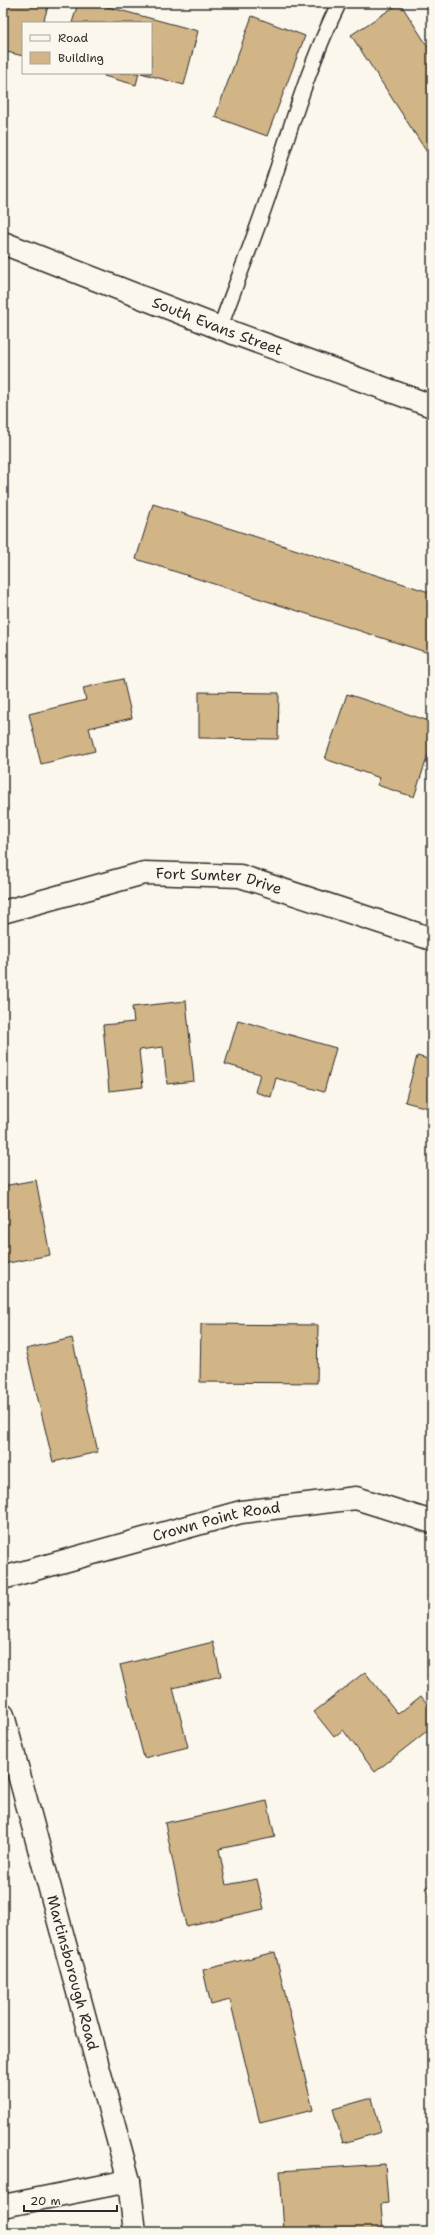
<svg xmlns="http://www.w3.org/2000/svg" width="435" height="2235" viewBox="0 0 435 2235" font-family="'Shantell Sans',sans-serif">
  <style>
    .building { fill: #d2b587; stroke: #2b2b2b }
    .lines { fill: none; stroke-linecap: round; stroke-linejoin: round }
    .service-casing { stroke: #2b2b2b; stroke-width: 17 }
    .minor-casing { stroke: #2b2b2b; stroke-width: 25 }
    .secondary-casing { stroke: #2b2b2b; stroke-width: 25 }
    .service { stroke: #fbf7ec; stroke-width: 14 }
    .minor { stroke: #fbf7ec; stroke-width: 22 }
    .secondary { stroke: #fbf7ec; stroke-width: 22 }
    .labels { text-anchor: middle; stroke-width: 3.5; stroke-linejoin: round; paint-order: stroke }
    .street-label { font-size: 15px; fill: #2b2b2b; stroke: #fbf7ec }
  </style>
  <rect width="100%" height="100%" fill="#fbf7ec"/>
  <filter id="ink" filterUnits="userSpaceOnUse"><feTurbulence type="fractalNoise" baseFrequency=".025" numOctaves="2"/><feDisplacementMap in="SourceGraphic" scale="8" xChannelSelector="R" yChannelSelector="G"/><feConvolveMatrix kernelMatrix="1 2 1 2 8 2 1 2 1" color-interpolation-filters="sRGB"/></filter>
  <g filter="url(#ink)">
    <path class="building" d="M3 3H49L43 23H23V56L3 51Z
      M78 3H93L198 31 184 85 141 73H151V23H72Z
      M400 3 432 53V160L351 35Z
      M252 16 305 36 267 136 215 117Z
      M104 73H139L136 85 104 76Z
      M153 504 432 593V654L136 559Z
      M123 679 132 718 89 728 95 751 41 764 29 714 86 700 83 688Z
      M199 692 279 693 278 739 199 738Z
      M347 694 432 722V743L414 797 377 785 380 778 325 759Z
      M186 1001 194 1081 167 1084 163 1047 139 1050 143 1087 109 1091 103 1025 134 1022 132 1007Z
      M238 1020 336 1048 324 1092 276 1078 271 1097 255 1092 260 1074 225 1064Z
      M417 1056 432 1060V1109L405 1102Z
      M3 1092 8 1126 3 1127Z
      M36 1180 50 1255 3 1264V1186Z
      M201 1324 318 1325 317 1383 200 1382Z
      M72 1338 98 1452 53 1462 26 1349Z
      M213 1642 221 1676 173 1688 188 1747 144 1758 120 1665Z
      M365 1672 398 1714 421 1696 432 1710V1727L375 1772 343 1730 334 1737 314 1712Z
      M267 1801 275 1837 219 1849 226 1885 257 1879 264 1909 186 1926 165 1823Z
      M432 1883V1898L425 1888Z
      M275 1952 313 2110 260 2123 230 2000 211 2005 203 1970Z
      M372 2098 381 2132 343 2143 333 2109Z
      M385 2164 388 2203 381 2204 383 2232H284L280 2171Z"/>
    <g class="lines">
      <defs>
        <path id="service" d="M220 328C236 283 254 239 269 194 290 130 309 64 339 3"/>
        <g id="minor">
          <path id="s1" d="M3 912 144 873 240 876 432 939"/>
          <path id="s2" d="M3 1578 241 1512 356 1498 432 1522"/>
          <path id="s3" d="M3 1715 129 2181 135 2232"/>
          <path d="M3 2206 129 2181"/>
        </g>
        <g id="secondary">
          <path id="s4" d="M3 243 220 328 432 406"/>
        </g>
      </defs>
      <use href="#service" class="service-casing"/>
      <use href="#minor" class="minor-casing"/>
      <use href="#secondary" class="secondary-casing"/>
      <use href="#service" class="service"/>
      <use href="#minor" class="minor"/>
      <use href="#secondary" class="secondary"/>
    </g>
  </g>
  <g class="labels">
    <g class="street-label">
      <text dy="5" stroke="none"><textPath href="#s4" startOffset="230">South Evans Street</textPath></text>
      <text dy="5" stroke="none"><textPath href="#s1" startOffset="222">Fort Sumter Drive</textPath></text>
      <text dy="5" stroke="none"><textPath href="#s2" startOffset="221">Crown Point Road</textPath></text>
      <text dy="5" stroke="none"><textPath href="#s3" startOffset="267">Martinsborough Road</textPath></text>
    </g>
  </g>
  <rect width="435" height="2235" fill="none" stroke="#fbf7ec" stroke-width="16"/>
  <rect x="8" y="8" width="419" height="2219" fill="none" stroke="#2b2b2b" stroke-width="1.5" filter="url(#ink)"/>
  <rect x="22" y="22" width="130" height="52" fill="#fbf7ec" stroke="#a8a59f"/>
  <rect x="30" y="35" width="20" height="6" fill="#fbf7ec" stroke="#a8a59f"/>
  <text x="58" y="42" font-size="12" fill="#2b2b2b">Road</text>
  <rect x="30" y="52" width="20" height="12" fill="#d2b587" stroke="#a8a59f"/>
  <text x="58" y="62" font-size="12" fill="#2b2b2b">Building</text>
  <path d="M24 2205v6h93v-6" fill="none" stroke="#2b2b2b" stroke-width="2"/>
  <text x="30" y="2205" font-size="12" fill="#2b2b2b" stroke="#fbf7ec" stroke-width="3" paint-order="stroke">20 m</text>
</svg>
